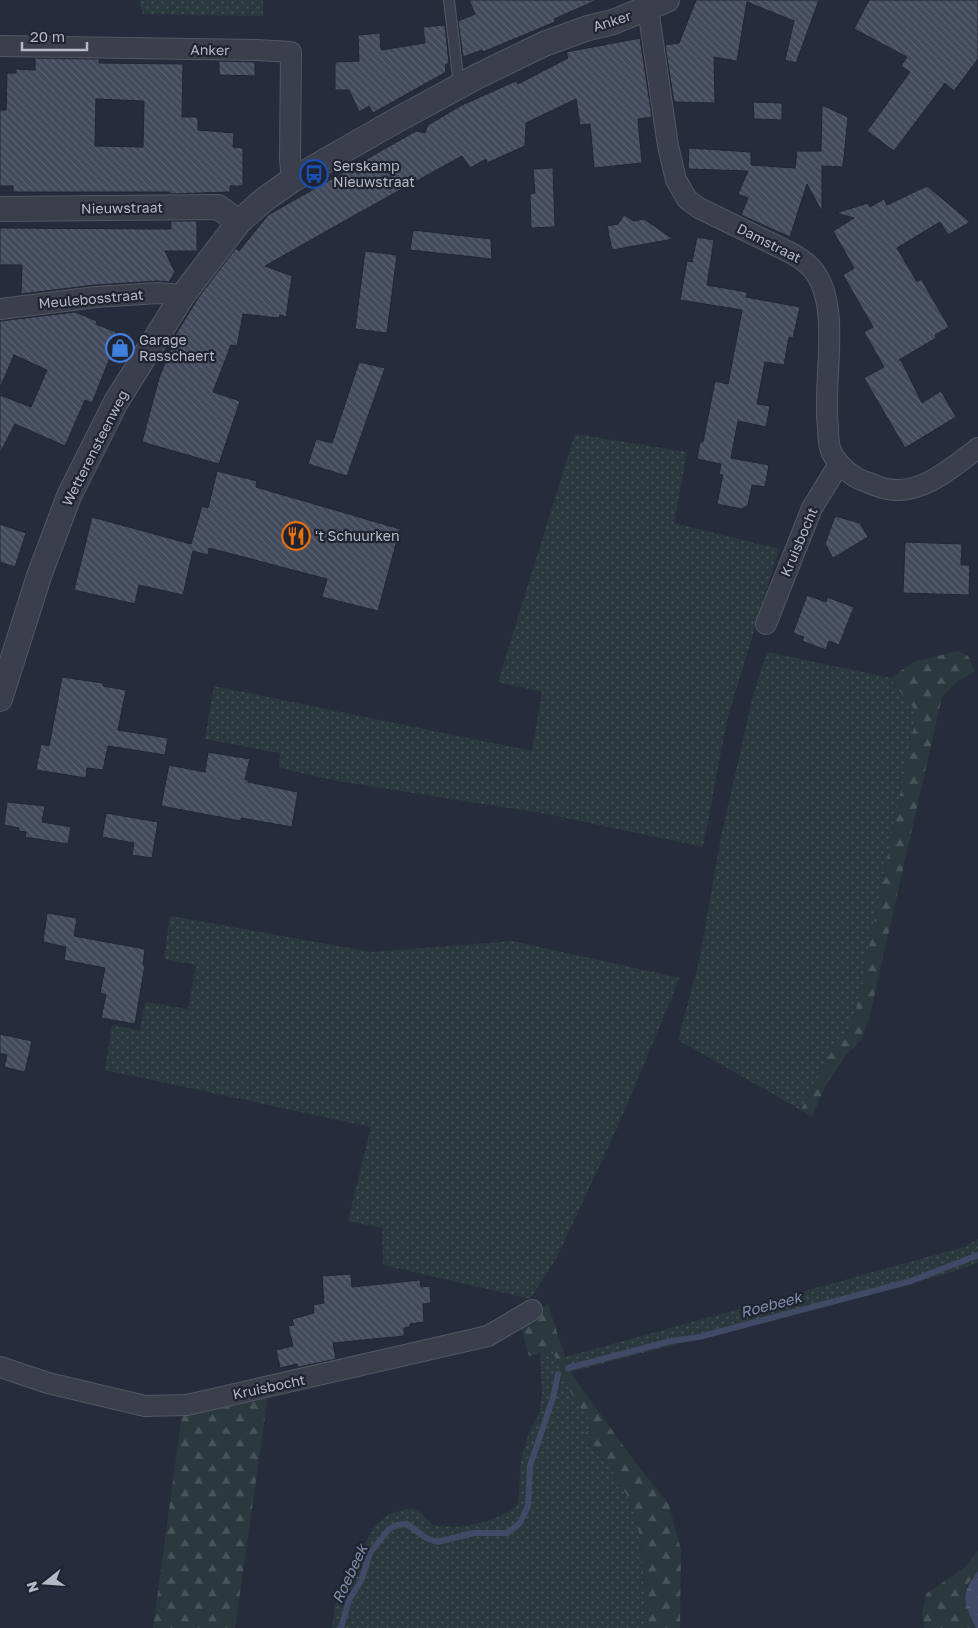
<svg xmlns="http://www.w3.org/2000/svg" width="978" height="1628" viewBox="0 0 978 1628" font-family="'Golos Text',sans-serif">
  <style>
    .grass { fill: url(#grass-dots) }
    .forest { fill: url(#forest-firs) }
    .water { fill: url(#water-ripples) }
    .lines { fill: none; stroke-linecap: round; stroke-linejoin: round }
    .stream { stroke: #404965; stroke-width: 6 }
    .building { fill: url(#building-back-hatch); stroke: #222633; fill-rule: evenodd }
    .service-casing { stroke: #535764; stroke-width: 12 }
    .minor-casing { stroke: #535764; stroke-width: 22 }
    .tertiary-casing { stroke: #535764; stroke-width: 26 }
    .service { stroke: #3b3f4c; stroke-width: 10 }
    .minor { stroke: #3b3f4c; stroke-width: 20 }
    .tertiary { stroke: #3b3f4c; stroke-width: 24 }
    .labels { text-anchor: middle; stroke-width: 4.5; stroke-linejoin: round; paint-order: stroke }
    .street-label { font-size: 14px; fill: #b6bac7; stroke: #202431 }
    .poi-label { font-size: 14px; fill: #b6bac7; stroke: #202431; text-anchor: start }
    .water-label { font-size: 15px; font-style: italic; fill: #828dab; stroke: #202431 }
  </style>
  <defs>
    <pattern id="grass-dots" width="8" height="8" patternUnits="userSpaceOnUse" patternTransform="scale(1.25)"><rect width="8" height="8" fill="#2a393e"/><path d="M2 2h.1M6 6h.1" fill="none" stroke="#475458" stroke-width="1.8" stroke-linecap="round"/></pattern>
    <pattern id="forest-firs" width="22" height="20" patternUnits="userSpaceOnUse" patternTransform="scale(1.25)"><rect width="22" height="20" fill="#2a393e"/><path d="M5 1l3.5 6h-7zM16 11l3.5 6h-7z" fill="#475458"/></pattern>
    <pattern id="water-ripples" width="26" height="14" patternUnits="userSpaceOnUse" patternTransform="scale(1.25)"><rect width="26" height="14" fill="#404965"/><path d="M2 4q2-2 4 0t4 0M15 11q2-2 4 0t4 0" fill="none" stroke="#59617a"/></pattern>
    <pattern id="building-back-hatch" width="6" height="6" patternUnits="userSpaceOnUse" patternTransform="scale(1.25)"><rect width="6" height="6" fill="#434a5b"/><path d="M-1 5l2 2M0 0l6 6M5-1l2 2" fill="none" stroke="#5c6271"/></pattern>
  </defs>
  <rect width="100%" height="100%" fill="#272c3c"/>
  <path class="grass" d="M139 0H263V16L143 14Z
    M575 434 687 452 674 523 779 549 727 720 703 847 547 814 338 781 279 768 280 753 205 739 214 686 532 751 542 692 498 682Z
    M767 652 891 678 894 685 913 707 915 722 855 1014 846 1037 830 1054 801 1110 678 1040 699 962 721 837 754 691Z
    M170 916 372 952 512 941 680 978 618 1126 556 1259 530 1299 383 1265 382 1228 348 1221 371 1127 105 1070 112 1025 140 1031 145 1002 188 1009 196 965 164 959Z
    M978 1239V1263L943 1275 570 1372 565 1357 964 1247Z
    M552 1349 571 1393 594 1426 584 1434C597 1452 614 1471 625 1491 645 1530 643 1576 645 1619L643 1628H332L335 1606 360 1552 375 1526 389 1514 412 1508 420 1512 433 1525C460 1530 497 1523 518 1504L521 1459 529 1433 537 1419 540 1409 542 1393 540 1354Z"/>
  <path class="forest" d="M958 651 968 656 975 671 956 683 942 697 869 1019 862 1039 846 1055 826 1085 812 1117 801 1110 830 1054 846 1037 855 1014 915 722 913 707 894 685 891 678 913 662Z
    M548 1304 570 1372 630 1455 669 1505 681 1550 680 1628H643L645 1619C643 1576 646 1529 624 1490 614 1471 597 1452 584 1434L593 1426 571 1393 552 1350 529 1356 520 1325Z
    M268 1396 235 1628H153L182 1414Z
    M978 1551V1571L967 1585 968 1612 976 1628H924L922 1613 926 1594 965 1567Z"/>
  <path class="water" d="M978 1571V1628H976C963 1601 960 1595 978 1571Z"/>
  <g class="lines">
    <path class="stream" d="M568 1368 671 1341 699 1337 911 1281 978 1255
      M341 1628 349 1600 361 1581 370 1553 389 1529 397 1525 407 1524 426 1538 437 1542 474 1533H507L520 1523 528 1506 530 1466 553 1398 558 1374"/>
  </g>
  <path class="building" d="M469 0H597L554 19 555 22 483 52 482 50 463 57 458 21 475 14Z
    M696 0H819L796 63 785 60 794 21 747 2 737 61 714 57 715 103 674 102 665 45 679 43Z
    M869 0H978V59L954 91 945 83 894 151 867 131 910 72 901 66 907 57 854 29Z
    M445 25 449 63 445 65 446 72 373 113 369 106 359 112 349 90H335V62L359 61 358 35 380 33 381 50 425 43 423 27Z
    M640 38 652 117 638 119 642 163 594 168 590 124 580 125 576 99 526 123 525 146 487 163 486 159 470 168 462 156 355 215 265 266 292 276 286 317 280 315 279 318 243 314 237 346 231 345 213 392 240 401 219 464 142 442 159 378 173 344 171 342 198 298 236 248 239 251 268 215 416 131 425 133 428 125 462 105 516 81 518 84 568 58 566 52Z
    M35 58 99 59V63L183 64 182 117H198V130L234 133 233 147 243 148V186H230V192L170 194V192H13V186H0V110H6L7 73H16V69L35 70ZM96 99 144 101 143 147 95 146Z
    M219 61 255 62V76L219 75Z
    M753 102 782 103V120L754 119Z
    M822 105 848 117 843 167 822 166V212L807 184 790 237 741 215 748 198 738 194 748 171 688 169 689 148 751 152V165L795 168 797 151H821Z
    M553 168 555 227 531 228 530 194 535 193 533 169Z
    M927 186 970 222 948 235 940 222 897 248 917 282 921 279 949 327 935 335 936 338 899 360H901L922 403 941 391 956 417 905 448 864 378 884 367 864 332 873 327 843 275 854 268 833 231 854 218 836 213 868 203 870 207 884 199 887 205Z
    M624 215 634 221 644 219 673 239 612 250 607 226 618 224Z
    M171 221H197V251H165L175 272 169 282 157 281 95 285 21 294 22 265H0V228L171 229Z
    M413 230 491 239 492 259 410 250Z
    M697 237 714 240 707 285 747 292 746 297 800 307 793 338 789 337 784 365 765 362 757 404 770 406 766 427 738 421 731 458 769 465 765 487 752 485 748 505 742 509 717 504 723 475 719 474 721 464 697 459 700 442H703L715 381 728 384 742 310 680 300 687 261 692 262Z
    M365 251 397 255 387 333 355 329Z
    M75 312 97 321 96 324 116 332 113 338 123 342 115 363 109 360 92 403 85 400 65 446 15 424 0 453V395L31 407 47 370 14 355 0 388V321Z
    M359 362 385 368 347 476 308 464 316 439 332 443Z
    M217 471 257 481 256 487 400 529 378 611 322 597 327 579 209 548 208 555 193 551 183 595 139 585 135 604 74 590 92 517 191 544 202 506 208 508Z
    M835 516 860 523 868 537 833 558 825 544Z
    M0 524 26 533 15 567 0 562Z
    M905 542 962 544 961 565H970L969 595 903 593Z
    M807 595 826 602 827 597 854 607 839 645 829 641 826 650 802 641 804 637 793 633Z
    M62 677 103 683V686L126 690 118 730 168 738 165 755 108 746 103 770 87 768 86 778 36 770 41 744 49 746Z
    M208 752 250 759 245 779 248 780V782L298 792 292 827 241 818V821L161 806 169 765 205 772Z
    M7 802 45 806 42 822 71 827 68 844 25 837 26 832 19 831V828L4 825Z
    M106 813 158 822 152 858 132 855 134 843 102 837Z
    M47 913 77 918 74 936 145 949 143 965H145L135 1024 101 1018 106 995 100 993 105 968 64 960 66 947 43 942Z
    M0 1034 32 1041 25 1072 4 1067 7 1055 0 1053Z
    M351 1274 352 1287 420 1280 421 1287 430 1286 431 1303 423 1304 424 1322 410 1324V1327L404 1328V1336L333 1343 336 1359 298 1367 297 1364 280 1368 276 1350 293 1346 288 1326 294 1325 292 1319 314 1313 313 1305 324 1303 322 1276Z"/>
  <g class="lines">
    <defs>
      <path id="service" d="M449 0 459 85"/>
      <path id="minor" d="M648 8 668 146 676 180 687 199 699 208 793 254C801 259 808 263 814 271 842 308 822 382 828 427 828 435 828 446 832 453 839 467 855 479 869 483 875 485 881 488 887 489 921 496 953 467 978 448
        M0 46 257 50 291 52 290 159 292 180
        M0 309 96 297 158 293 183 295
        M766 624 812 508 839 464
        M0 1367 48 1383 145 1406 187 1405 488 1336 532 1310"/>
      <path id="tertiary" d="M0 209 218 207 239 222
        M0 699 39 576 69 496 116 402 183 295 239 222 265 199 292 180 397 120 478 76 544 44 588 28 613 22 667 0"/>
    </defs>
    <use href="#service" class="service-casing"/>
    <use href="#minor" class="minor-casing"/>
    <use href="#tertiary" class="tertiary-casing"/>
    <use href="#service" class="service"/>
    <use href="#minor" class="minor"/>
    <use href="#tertiary" class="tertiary"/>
  </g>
  <defs>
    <symbol id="bus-ring" viewBox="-11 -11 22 22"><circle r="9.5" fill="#202431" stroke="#1a4fb4" stroke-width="1.5"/><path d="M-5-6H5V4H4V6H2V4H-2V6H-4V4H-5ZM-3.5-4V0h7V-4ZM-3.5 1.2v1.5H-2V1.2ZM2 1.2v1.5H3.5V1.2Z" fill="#1a4fb4"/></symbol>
    <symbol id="shop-ring" viewBox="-11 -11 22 22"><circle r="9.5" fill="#202431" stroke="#3f7fe0" stroke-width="1.5"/><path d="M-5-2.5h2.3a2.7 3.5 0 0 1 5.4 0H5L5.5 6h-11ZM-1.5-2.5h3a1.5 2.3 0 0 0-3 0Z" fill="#3f7fe0"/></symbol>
    <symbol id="restaurant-ring" viewBox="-11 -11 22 22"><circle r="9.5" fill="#202431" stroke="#e8710a" stroke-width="1.5"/><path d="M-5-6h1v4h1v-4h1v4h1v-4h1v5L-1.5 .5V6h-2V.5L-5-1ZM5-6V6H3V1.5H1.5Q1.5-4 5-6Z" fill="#e8710a"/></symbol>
  </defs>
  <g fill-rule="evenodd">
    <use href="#bus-ring" x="298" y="158" width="32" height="32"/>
    <use href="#shop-ring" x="104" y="332" width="32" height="32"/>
    <use href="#restaurant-ring" x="280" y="520" width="32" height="32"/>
  </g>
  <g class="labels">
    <g class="street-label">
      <text transform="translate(612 21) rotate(-18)" y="5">Anker</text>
      <text transform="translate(210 50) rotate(1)" y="5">Anker</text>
      <text transform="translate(122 208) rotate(-1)" y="5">Nieuwstraat</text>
      <text transform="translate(769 243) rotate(27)" y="5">Damstraat</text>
      <text transform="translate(91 299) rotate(-5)" y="5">Meulebosstraat</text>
      <text transform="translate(95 448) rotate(-63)" y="5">Wetterensteenweg</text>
      <text transform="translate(799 542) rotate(-67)" y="5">Kruisbocht</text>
      <text transform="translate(269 1387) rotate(-12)" y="5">Kruisbocht</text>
    </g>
    <g class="poi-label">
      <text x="333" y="171">Serskamp<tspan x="333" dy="16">Nieuwstraat</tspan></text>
      <text x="139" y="345">Garage<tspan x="139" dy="16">Rasschaert</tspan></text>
      <text x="315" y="541">'t Schuurken</text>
    </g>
    <g class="water-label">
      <text transform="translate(771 1305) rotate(-15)" y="5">Roebeek</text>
      <text transform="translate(350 1574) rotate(-65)" y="5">Roebeek</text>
    </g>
  </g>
  <g transform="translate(45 1583) rotate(253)" stroke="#202431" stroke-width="4" paint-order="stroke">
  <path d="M0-4L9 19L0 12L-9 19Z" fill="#b6bac7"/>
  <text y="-8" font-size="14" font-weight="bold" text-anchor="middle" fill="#b6bac7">N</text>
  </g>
  <path d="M22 42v8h65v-8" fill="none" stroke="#b6bac7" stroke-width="2.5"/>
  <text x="30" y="42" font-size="15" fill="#b6bac7" stroke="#202431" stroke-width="4" paint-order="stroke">20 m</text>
</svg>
